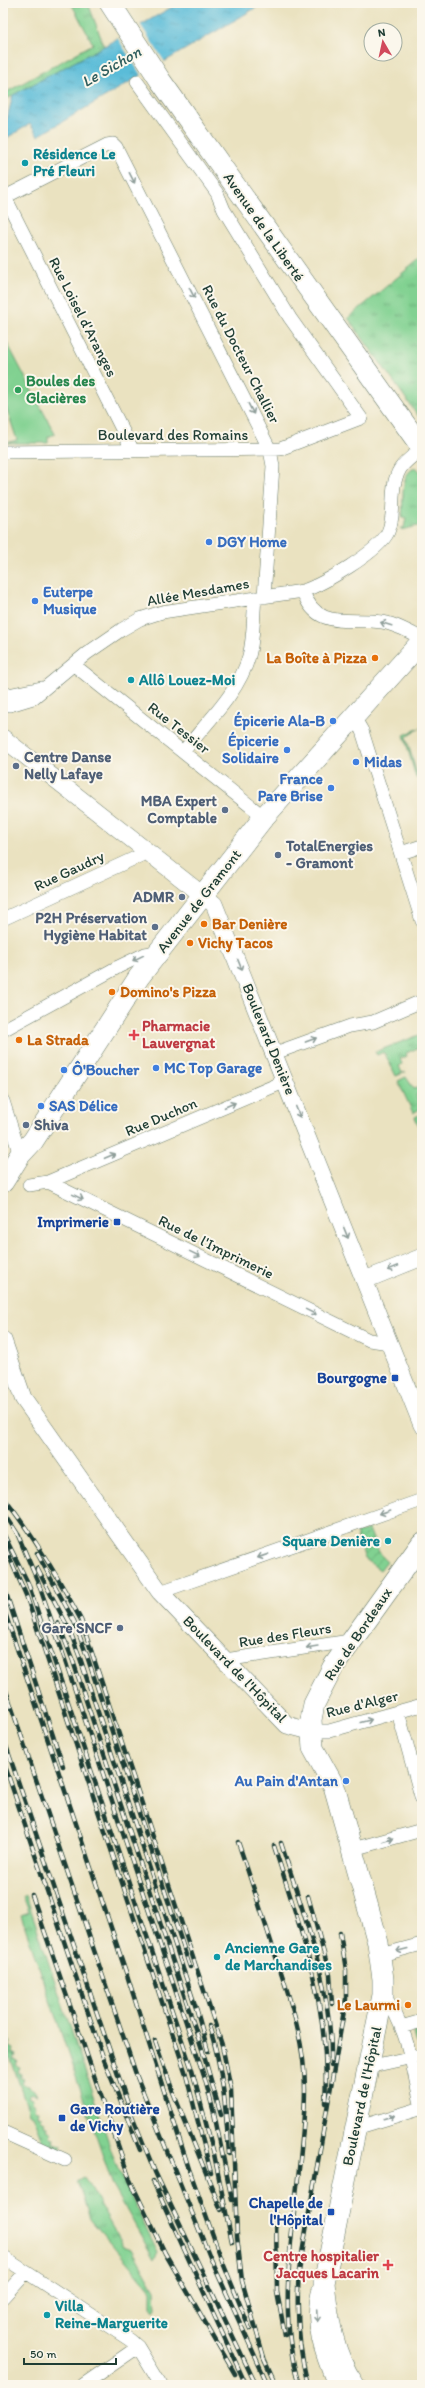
<svg xmlns="http://www.w3.org/2000/svg" width="425" height="2388" viewBox="0 0 425 2388" font-family="Itim,sans-serif">
  <style>
    .grass { fill: url(#grass-tufts); stroke: #508762 }
    .garden { fill: url(#garden-furrows); stroke: #508762 }
    .pitch { fill: #81d191; stroke: #508762 }
    .water { fill: url(#water-ripples); stroke: #3c7c86 }
    .pier { fill: #eae2c0 }
    .lines { fill: none; stroke-linecap: round; stroke-linejoin: round }
    .minor-casing { stroke: #667765; stroke-width: 14 }
    .tertiary-casing { stroke: #667765; stroke-width: 18 }
    .primary-casing { stroke: #667765; stroke-width: 22 }
    .minor { stroke: #fff; stroke-width: 13 }
    .tertiary { stroke: #fff; stroke-width: 17 }
    .primary { stroke: #fff; stroke-width: 21 }
    .rail-casing { stroke: #1f3d34; stroke-width: 4.5 }
    .rail { stroke: #fbf7ec; stroke-width: 3; stroke-dasharray: 9; stroke-linecap: butt }
    .oneway { stroke: #8f9e9a }
    .culture-dot { fill: #0f9aa8; stroke: #fbf7ec; stroke-width: 1.5 }
    .leisure-dot { fill: #2e9e5b; stroke: #fbf7ec; stroke-width: 1.5 }
    .shop-dot { fill: #3f7fe0; stroke: #fbf7ec; stroke-width: 1.5 }
    .food-dot { fill: #e8710a; stroke: #fbf7ec; stroke-width: 1.5 }
    .service-dot { fill: #5c6f8a; stroke: #fbf7ec; stroke-width: 1.5 }
    .health-dot { fill: #e0444e; stroke: #fbf7ec; stroke-width: 1.5 }
    .transit-dot { fill: #1a4fb4; stroke: #fbf7ec; stroke-width: 1.5 }
    .labels { text-anchor: middle; stroke-width: 4; stroke-linejoin: round; paint-order: stroke }
    .culture-label { font-size: 15px; font-weight: bold; fill: #0d838f; stroke: #fbf7ec; text-anchor: start }
    .street-label { font-size: 15px; fill: #1f3d34; stroke: #fbf7ec }
    .leisure-label { font-size: 15px; font-weight: bold; fill: #27864d; stroke: #fbf7ec; text-anchor: start }
    .shop-label { font-size: 15px; font-weight: bold; fill: #366cbe; stroke: #fbf7ec; text-anchor: start }
    .food-label { font-size: 15px; font-weight: bold; fill: #c56008; stroke: #fbf7ec; text-anchor: start }
    .service-label { font-size: 15px; font-weight: bold; fill: #4e5e75; stroke: #fbf7ec; text-anchor: end }
    .health-label { font-size: 15px; font-weight: bold; fill: #be3a42; stroke: #fbf7ec; text-anchor: start }
    .transit-label { font-size: 15px; font-weight: bold; fill: #164399; stroke: #fbf7ec; text-anchor: end }
    .water-label { font-size: 16px; font-style: italic; fill: #2e5d5d; stroke: #fbf7ec }
  </style>
  <defs>
    <pattern id="grass-tufts" width="24" height="20" patternUnits="userSpaceOnUse"><rect width="24" height="20" fill="#81d191"/><path d="M3 7l-1-3M5 7V3M7 7l1-3M15 17l-1-3M17 17v-4M19 17l1-3" fill="none" stroke="#69ab77"/></pattern>
    <pattern id="garden-furrows" width="10" height="10" patternUnits="userSpaceOnUse"><rect width="10" height="10" fill="#81d191"/><path d="M-1 1l2-2M0 10L10 0M9 11l2-2" fill="none" stroke="#69ab77"/></pattern>
    <pattern id="water-ripples" width="26" height="14" patternUnits="userSpaceOnUse"><rect width="26" height="14" fill="#5abcd8"/><path d="M2 4q2-2 4 0t4 0M15 11q2-2 4 0t4 0" fill="none" stroke="#4a9ab0"/></pattern>
  </defs>
  <rect width="100%" height="100%" fill="#fbf7ec"/>
  <filter id="ink" filterUnits="userSpaceOnUse"><feTurbulence type="fractalNoise" baseFrequency=".025" numOctaves="2"/><feDisplacementMap in="SourceGraphic" scale="8" xChannelSelector="R" yChannelSelector="G"/><feConvolveMatrix kernelMatrix="1 2 1 2 8 2 1 2 1" color-interpolation-filters="sRGB"/></filter>
  <filter id="wash" filterUnits="userSpaceOnUse"><feTurbulence type="fractalNoise" baseFrequency=".012" numOctaves="4" result="noise"/><feDisplacementMap in="SourceGraphic" scale="16" xChannelSelector="R" yChannelSelector="G"/><feGaussianBlur stdDeviation="0.9" result="paint"/><feColorMatrix in="noise" values="0 0 0 0 0 0 0 0 0 0 0 0 0 0 0 0 0 1.4 0 .05"/><feComposite in="paint" operator="in"/></filter>
  <g filter="url(#wash)">
    <rect width="100%" height="100%" fill="#eae2c0"/>
    <path class="grass" d="M71 3H88L104 46 3 101V94L93 44Z
      M422 257V421L348 318Z
      M416 468 422 473V525L402 530 401 528H404L406 518 402 517C404 505 399 471 416 468Z
      M422 727 406 737 418 778H416L404 735Z
      M422 1034V1046L406 1053 407 1056 400 1059 402 1064 399 1066 402 1073 406 1072 396 1076 384 1052 377 1055 375 1052Z
      M406 1077 414 1089 422 1086V1092L416 1095 420 1109 413 1113 398 1081Z
      M421 1114 422 1116V1133L415 1117Z
      M26 1895 118 2170 158 2252 154 2259 113 2186 21 1915 29 1912 23 1896Z
      M3 2028 7 2030 5 2034 9 2036 7 2040 11 2042 9 2047 13 2049 12 2053 16 2055 14 2059 18 2061 16 2065 20 2067 18 2072 22 2074 20 2078 24 2079 22 2083 34 2090 37 2095 30 2093 28 2097 33 2099 32 2103 36 2105 35 2109 39 2110 38 2115 42 2116 41 2120 45 2122 44 2126 48 2127 47 2131 51 2133 50 2137 54 2138 53 2143 62 2145 60 2150 44 2144 33 2115 29 2113 3 2035Z
      M422 2031V2042L417 2044 414 2033Z
      M84 2177 123 2246 132 2249 155 2290 156 2308 154 2311 151 2307V2290L90 2219 77 2181Z"/>
    <path class="garden" d="M369 1529 378 1552 387 1561 380 1570 365 1559 356 1533Z"/>
    <path class="pitch" d="M3 335 55 434 48 437V443H6L17 440 3 398Z"/>
    <path class="water" d="M179 3H264L38 136 30 124 3 140V124L6 122 13 95 99 49Z"/>
    <path class="pier" d="M140 24 166 64 143 78 117 37Z"/>
  </g>
  <g filter="url(#ink)">
    <g class="lines">
      <defs>
        <path id="minor" d="M5 197 133 451
          M3 198 107 145 113 144 116 147 270 450 273 466 264 597
          M3 452 280 449 361 418 290 318 224 210 217 193 137 82
          M303 591C316 631 349 617 382 622 394 624 411 632 422 639
          M74 665 264 817
          M3 696 46 687
          M3 704 10 705 33 698 86 654 121 630 140 619 162 612 303 591C323 584 379 552 388 532 397 512 388 488 400 469 405 461 414 455 422 449
          M354 717 362 731 422 921
          M183 752C206 723 239 693 249 656 254 638 253 616 255 598
          M401 853 422 846
          M3 919 148 852
          M3 1030 118 967 145 954 158 952
          M275 1053 350 1026 373 1022 422 1001
          M3 1101 20 1155
          M48 1182 286 1081
          M29 1185 48 1182 369 1340 390 1343
          M160 1592 422 1500
          M225 1660 350 1641
          M398 1712 422 1800
          M310 1731H329L422 1705
          M353 1849 422 1830
          M381 1955 422 1944
          M383 1995C408 2025 413 2071 422 2108
          M401 2027 422 2021
          M368 2067 422 2055
          M356 2128 422 2108
          M3 2132 65 2160
          M3 2257 130 2340 138 2347 161 2385
          M319 2289C309 2322 322 2356 334 2385
          M3 2297 26 2272
          M83 2385 138 2347"/>
        <path id="tertiary" d="M3 738 214 904 422 1425
          M365 1280 422 1257
          M3 1340 23 1398 160 1592 287 1725 310 1731"/>
        <path id="primary" d="M110 3 160 80 422 448
          M3 1182 20 1155 33 1141 139 977 203 895 264 817 422 641
          M354 2385C333 2356 328 2318 324 2283L383 1995V1979L378 1943 334 1786 313 1748 311 1720 314 1704 333 1667 422 1543"/>
      </defs>
      <use href="#minor" class="minor-casing"/>
      <use href="#tertiary" class="tertiary-casing"/>
      <use href="#primary" class="primary-casing"/>
      <use href="#minor" class="minor"/>
      <use href="#tertiary" class="tertiary"/>
      <use href="#primary" class="primary"/>
      <defs>
        <path id="rail" d="M3 1497C34 1536 58 1577 81 1620L222 2045 231 2089 237 2236 242 2281 265 2361
          M3 1511 19 1536
          M3 1533 28 1583 192 2070 214 2154 232 2242
          M17 1533 38 1582 59 1642 204 2076 214 2113 232 2200
          M5 1547 26 1595 185 2071 211 2173
          M37 1553 74 1621 87 1656 190 1967
          M37 1568 70 1631 80 1658 197 2011 208 2051
          M3 1584 63 1766
          M3 1607 127 1975 189 2169 223 2263 250 2329
          M58 1623 73 1661 202 2049 221 2115
          M3 1682 137 2077 210 2257 268 2385
          M3 1737 131 2113 155 2172 256 2385
          M3 1760 104 2060 140 2150
          M238 1842C251 1879 263 1917 275 1954 290 1998 305 2043 305 2090 304 2185 271 2293 299 2385
          M281 1843C304 1916 333 1988 331 2065
          M274 1846C302 1933 331 2009 325 2103
          M32 1895 130 2180 165 2253 235 2374
          M308 1896 330 1975 332 2004
          M209 2026C223 2067 226 2111 229 2154
          M155 2041 173 2092 221 2210
          M153 2181 246 2385
          M276 2215 277 2292 285 2335
          M263 2356 276 2385
          M308 2385C298 2347 296 2310 299 2271L346 1999V1970L340 1933"/>
      </defs>
      <use href="#rail" class="rail-casing"/>
      <use href="#rail" class="rail"/>
    </g>
    <defs><path id="oneway-shaft" d="M-6 0H5M1.5-3L5.5 0L1.5 3" fill="none" stroke-width="1.6" stroke-linecap="round" stroke-linejoin="round"/></defs>
    <g class="oneway">
      <use href="#oneway-shaft" transform="translate(132 178) rotate(63)"/>
      <use href="#oneway-shaft" transform="translate(192 293) rotate(63)"/>
      <use href="#oneway-shaft" transform="translate(251 409) rotate(63)"/>
      <use href="#oneway-shaft" transform="translate(386 624) rotate(-163)"/>
      <use href="#oneway-shaft" transform="translate(138 958) rotate(154)"/>
      <use href="#oneway-shaft" transform="translate(240 965) rotate(68)"/>
      <use href="#oneway-shaft" transform="translate(311 1040) rotate(-20)"/>
      <use href="#oneway-shaft" transform="translate(230 1105) rotate(-23)"/>
      <use href="#oneway-shaft" transform="translate(298 1112) rotate(68)"/>
      <use href="#oneway-shaft" transform="translate(110 1156) rotate(-23)"/>
      <use href="#oneway-shaft" transform="translate(78 1197) rotate(26)"/>
      <use href="#oneway-shaft" transform="translate(346 1233) rotate(68)"/>
      <use href="#oneway-shaft" transform="translate(195 1254) rotate(26)"/>
      <use href="#oneway-shaft" transform="translate(393 1268) rotate(158)"/>
      <use href="#oneway-shaft" transform="translate(311 1312) rotate(26)"/>
      <use href="#oneway-shaft" transform="translate(385 1512) rotate(161)"/>
      <use href="#oneway-shaft" transform="translate(263 1556) rotate(161)"/>
      <use href="#oneway-shaft" transform="translate(312 1647) rotate(171)"/>
      <use href="#oneway-shaft" transform="translate(366 1721) rotate(-15)"/>
      <use href="#oneway-shaft" transform="translate(388 1840) rotate(-16)"/>
      <use href="#oneway-shaft" transform="translate(402 1950) rotate(165)"/>
      <use href="#oneway-shaft" transform="translate(389 2117) rotate(-16)"/>
      <use href="#oneway-shaft" transform="translate(317 2316) rotate(87)"/>
    </g>
  </g>
  <g class="culture-dot">
    <circle cx="25" cy="163" r="4"/>
    <circle cx="131" cy="680" r="4"/>
    <circle cx="388" cy="1541" r="4"/>
    <circle cx="217" cy="1957" r="4"/>
    <circle cx="47" cy="2315" r="4"/>
  </g>
  <circle class="leisure-dot" cx="18" cy="390" r="4"/>
  <g class="shop-dot">
    <circle cx="209" cy="542" r="4"/>
    <circle cx="35" cy="601" r="4"/>
    <circle cx="333" cy="721" r="4"/>
    <circle cx="287" cy="750" r="4"/>
    <circle cx="356" cy="762" r="4"/>
    <circle cx="331" cy="788" r="4"/>
    <circle cx="156" cy="1068" r="4"/>
    <circle cx="64" cy="1070" r="4"/>
    <circle cx="41" cy="1106" r="4"/>
    <circle cx="346" cy="1781" r="4"/>
  </g>
  <g class="food-dot">
    <circle cx="375" cy="658" r="4"/>
    <circle cx="204" cy="924" r="4"/>
    <circle cx="190" cy="943" r="4"/>
    <circle cx="112" cy="992" r="4"/>
    <circle cx="19" cy="1040" r="4"/>
    <circle cx="408" cy="2005" r="4"/>
  </g>
  <g class="service-dot">
    <circle cx="16" cy="766" r="4"/>
    <circle cx="225" cy="810" r="4"/>
    <circle cx="278" cy="855" r="4"/>
    <circle cx="182" cy="897" r="4"/>
    <circle cx="155" cy="927" r="4"/>
    <circle cx="26" cy="1125" r="4"/>
    <circle cx="120" cy="1628" r="4"/>
  </g>
  <g class="health-dot">
    <path d="M132 1029h4v4h4v4h-4v4h-4v-4h-4v-4h4z"/>
    <path d="M386 2259h4v4h4v4h-4v4h-4v-4h-4v-4h4z"/>
  </g>
  <g class="transit-dot">
    <rect x="113" y="1218" width="8" height="8" rx="2"/>
    <rect x="391" y="1374" width="8" height="8" rx="2"/>
    <rect x="58" y="2114" width="8" height="8" rx="2"/>
    <rect x="327" y="2208" width="8" height="8" rx="2"/>
  </g>
  <g class="labels">
    <g class="culture-label">
      <text x="33" y="159">Résidence Le<tspan x="33" dy="17">Pré Fleuri</tspan></text>
      <text x="139" y="685">Allô Louez-Moi</text>
      <text x="380" y="1546" text-anchor="end">Square Denière</text>
      <text x="225" y="1953">Ancienne Gare<tspan x="225" dy="17">de Marchandises</tspan></text>
      <text x="55" y="2311">Villa<tspan x="55" dy="17">Reine-Marguerite</tspan></text>
    </g>
    <g class="street-label">
      <text transform="translate(264 227) rotate(55)" y="5">Avenue de la Liberté</text>
      <text transform="translate(83 317) rotate(63)" y="5">Rue Loisel d'Aranges</text>
      <text transform="translate(241 354) rotate(63)" y="5">Rue du Docteur Challier</text>
      <text x="173" y="440">Boulevard des Romains</text>
      <text transform="translate(198 592) rotate(-10)" y="5">Allée Mesdames</text>
      <text transform="translate(179 728) rotate(38)" y="5">Rue Tessier</text>
      <text transform="translate(69 871) rotate(-25)" y="5">Rue Gaudry</text>
      <text transform="translate(199 901) rotate(-52)" y="5">Avenue de Gramont</text>
      <text transform="translate(269 1039) rotate(68)" y="5">Boulevard Denière</text>
      <text transform="translate(161 1117) rotate(-23)" y="5">Rue Duchon</text>
      <text transform="translate(216 1247) rotate(26)" y="5">Rue de l'Imprimerie</text>
      <text transform="translate(358 1634) rotate(-56)" y="5">Rue de Bordeaux</text>
      <text transform="translate(285 1635) rotate(-9)" y="5">Rue des Fleurs</text>
      <text transform="translate(235 1669) rotate(46)" y="5">Boulevard de l'Hôpital</text>
      <text transform="translate(362 1704) rotate(-14)" y="5">Rue d'Alger</text>
      <text transform="translate(362 2096) rotate(-78)" y="5">Boulevard de l'Hôpital</text>
    </g>
    <g class="leisure-label">
      <text x="26" y="386">Boules des<tspan x="26" dy="17">Glacières</tspan></text>
    </g>
    <g class="shop-label">
      <text x="217" y="547">DGY Home</text>
      <text x="43" y="597">Euterpe<tspan x="43" dy="17">Musique</tspan></text>
      <text x="325" y="726" text-anchor="end">Épicerie Ala-B</text>
      <text x="279" y="746" text-anchor="end">Épicerie<tspan x="279" dy="17">Solidaire</tspan></text>
      <text x="364" y="767">Midas</text>
      <text x="323" y="784" text-anchor="end">France<tspan x="323" dy="17">Pare Brise</tspan></text>
      <text x="164" y="1073">MC Top Garage</text>
      <text x="72" y="1075">Ô'Boucher</text>
      <text x="49" y="1111">SAS Délice</text>
      <text x="338" y="1786" text-anchor="end">Au Pain d'Antan</text>
    </g>
    <g class="food-label">
      <text x="367" y="663" text-anchor="end">La Boîte à Pizza</text>
      <text x="212" y="929">Bar Denière</text>
      <text x="198" y="948">Vichy Tacos</text>
      <text x="120" y="997">Domino's Pizza</text>
      <text x="27" y="1045">La Strada</text>
      <text x="400" y="2010" text-anchor="end">Le Laurmi</text>
    </g>
    <g class="service-label">
      <text x="24" y="762" text-anchor="start">Centre Danse<tspan x="24" dy="17">Nelly Lafaye</tspan></text>
      <text x="217" y="806">MBA Expert<tspan x="217" dy="17">Comptable</tspan></text>
      <text x="286" y="851" text-anchor="start">TotalEnergies<tspan x="286" dy="17">- Gramont</tspan></text>
      <text x="174" y="902">ADMR</text>
      <text x="147" y="923">P2H Préservation<tspan x="147" dy="17">Hygiène Habitat</tspan></text>
      <text x="34" y="1130" text-anchor="start">Shiva</text>
      <text x="112" y="1633">Gare SNCF</text>
    </g>
    <g class="health-label">
      <text x="142" y="1031">Pharmacie<tspan x="142" dy="17">Lauvergnat</tspan></text>
      <text x="379" y="2261" text-anchor="end">Centre hospitalier<tspan x="379" dy="17">Jacques Lacarin</tspan></text>
    </g>
    <g class="transit-label">
      <text x="109" y="1227">Imprimerie</text>
      <text x="387" y="1383">Bourgogne</text>
      <text x="70" y="2114" text-anchor="start">Gare Routière<tspan x="70" dy="17">de Vichy</tspan></text>
      <text x="323" y="2208">Chapelle de<tspan x="323" dy="17">l'Hôpital</tspan></text>
    </g>
    <g class="water-label">
      <text transform="translate(111 66) rotate(-30)" y="6">Le Sichon</text>
    </g>
  </g>
  <rect width="425" height="2388" fill="none" stroke="#fbf7ec" stroke-width="16"/>
  <g transform="translate(383 42) rotate(351)"><circle r="19" fill="#fbf7ec" stroke="#a3ada2"/>
  <path d="M0-3L7 15L0 10L-7 15Z" fill="#d1495b"/>
  <text y="-6" font-size="11" font-weight="bold" text-anchor="middle" fill="#1f3d34">N</text>
  </g>
  <path d="M24 2358v6h92v-6" fill="none" stroke="#1f3d34" stroke-width="2"/>
  <text x="30" y="2358" font-size="12" fill="#1f3d34" stroke="#fbf7ec" stroke-width="3" paint-order="stroke">50 m</text>
</svg>
